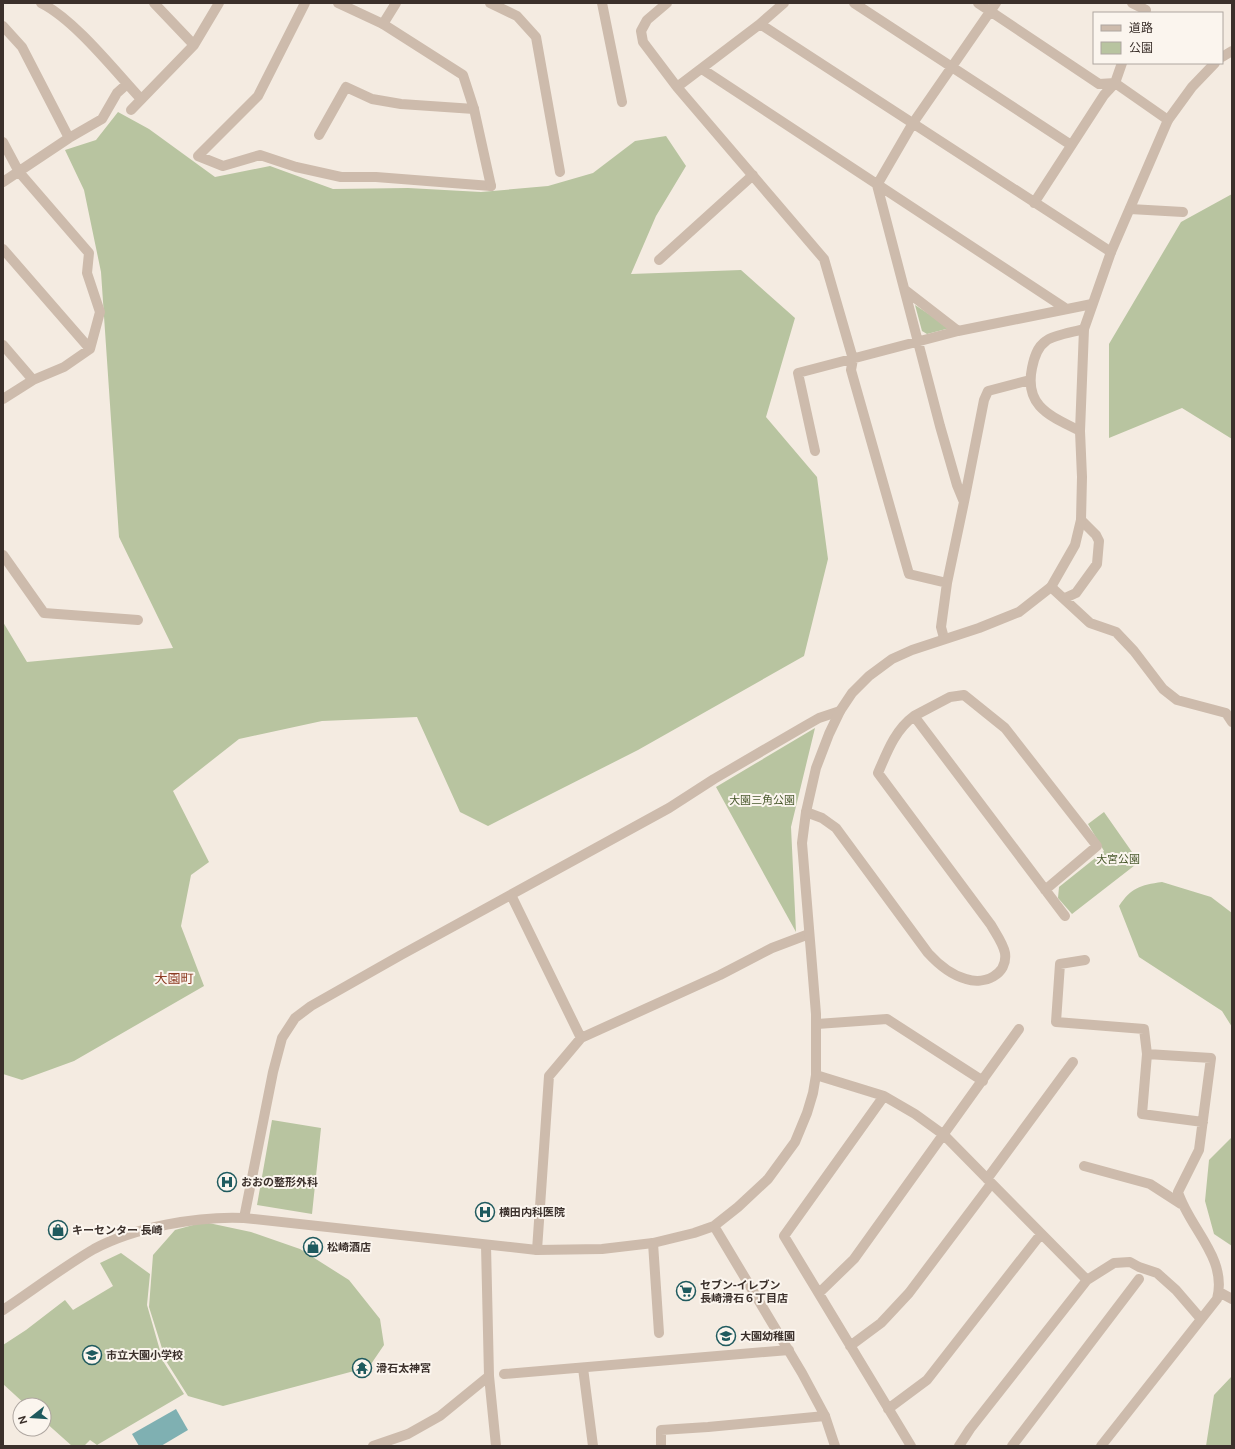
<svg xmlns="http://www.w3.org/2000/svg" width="1235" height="1449" viewBox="0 0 1235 1449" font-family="Ubuntu,'Noto Sans JP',sans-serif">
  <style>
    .green { fill: #b8c4a0 }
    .water { fill: #7fb0b2 }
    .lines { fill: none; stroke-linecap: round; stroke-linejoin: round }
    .minor { stroke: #cdbbac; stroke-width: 10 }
    .tertiary { stroke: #cdbbac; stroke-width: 10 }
    .labels { text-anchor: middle; stroke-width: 4; stroke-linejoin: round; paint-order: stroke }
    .park-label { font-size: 11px; fill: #4a5a2e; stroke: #fbf5ee }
    .poi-label { font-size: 11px; font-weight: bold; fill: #3b302b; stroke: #fbf5ee; text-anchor: start }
    .quarter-label { font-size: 13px; fill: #8c3b22; stroke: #fbf5ee }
  </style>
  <rect width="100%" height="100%" fill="#f4ebe1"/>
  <path class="green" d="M118 112 149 129 215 177 270 166 333 189 408 188 481 192 548 186 593 173 635 141 666 136 686 166 656 216 631 274 741 270 795 318 766 417 817 477 828 559 804 656 638 750 488 826 460 812 417 717 322 721 239 739 173 791 209 862 191 875 181 926 204 986 74 1061 22 1080 3 1074V622L27 662 173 648 119 537 101 272 84 190 65 150 96 140Z
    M1232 194V439L1182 408 1109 438V344L1181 222Z
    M915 305 950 328 927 334 922 331Z
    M815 728 791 827 796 932 716 787Z
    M1104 812 1139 862 1072 914 1058 898 1059 887 1104 851 1088 824Z
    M1162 882 1211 897 1232 913V1027L1222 1011 1139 957 1119 906C1131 888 1140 885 1162 882Z
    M272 1120 321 1128 312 1214 257 1205Z
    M1232 1137V1246L1214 1234 1205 1201 1209 1160Z
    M204 1222 251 1232 300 1249 349 1280 380 1319 384 1345 369 1367 223 1406 188 1396 166 1361 149 1307 153 1255 175 1230Z
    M121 1253 150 1274 147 1305 163 1361 184 1394 97 1445 90 1440 84 1446H72L44 1421V1405H26L3 1384V1345L26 1330 65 1300 73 1310 113 1286 100 1263Z
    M1232 1376V1446H1206L1214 1395Z"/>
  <path class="water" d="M176 1409 188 1430 161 1446H139L132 1434Z"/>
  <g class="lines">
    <path class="minor" d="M41 3C75 20 114 70 141 99
      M154 3 194 45
      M305 3 258 96 198 156 223 166 260 155 296 167 341 177H376L491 186
      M490 3 517 16 536 37 560 172
      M602 3 622 102
      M667 3 647 20 641 31 643 42 677 87 824 259 853 359 851 370 909 574 947 583
      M854 3 1071 145
      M978 3 1099 84 1115 83 1168 120
      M1132 3 1146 10
      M383 24 396 3
      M760 24 1111 252
      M3 26 22 47 69 138
      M702 69 1065 308
      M677 87 760 24 784 3
      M131 110 194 45 219 3
      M319 135 346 87 372 99 401 104 474 109
      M3 142 19 172 89 253 87 273 100 312 90 349 64 367 33 380 3 399
      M3 182 69 138 102 119 117 93 127 84
      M1034 203 1104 95 1115 83 1122 63
      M1130 209 1183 212
      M3 249 90 349
      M659 260 753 175
      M905 290 958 331
      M3 345 33 380
      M1080 431C1051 416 1024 407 1032 368 1034 358 1037 347 1046 341 1053 335 1074 332 1084 329
      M815 451 798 373 958 331 1092 304
      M964 502 984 400 988 391 1030 380
      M3 555 44 613 138 620
      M1051 587 1090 623 1116 632 1134 651 1163 689 1177 700 1226 713 1232 722
      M1065 598 1076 593 1097 564 1099 541 1096 535 1081 520
      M944 638 941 627 947 583 964 502 957 485 940 426 877 185 913 123 996 3
      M914 716 950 697 964 695 1005 728 1097 846 1045 890
      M806 812 822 818 836 828 928 953C938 964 951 975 966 979 984 985 1008 975 1005 953 1003 943 996 934 991 925L878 773C887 752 895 730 914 716L1065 916
      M511 895 581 1038
      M1085 960 1060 964 1056 1022 1144 1029 1147 1054 1211 1058 1199 1150 1178 1192C1189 1228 1228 1258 1217 1299L1101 1446
      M817 1024 887 1019 983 1081
      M1147 1054 1142 1114 1203 1122
      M816 1075 884 1096 915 1114 944 1135 1087 1280 970 1429 959 1446
      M884 1096 784 1236 911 1446
      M1084 1166 1150 1184 1181 1204
      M987 1179 1073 1062
      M244 1218 273 1072 282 1038 295 1018 311 1006 401 955 669 808 714 779 805 726 819 718 840 711
      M653 1243 659 1333
      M486 1245 489 1376 496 1446
      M537 1250 549 1076 581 1038 720 975 772 948 809 934
      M1087 1280 1114 1263 1130 1262 1139 1267 1157 1273 1176 1290 1201 1319
      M1219 1292 1232 1299
      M819 1293 854 1259 1019 1029
      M850 1346 881 1323 909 1293 991 1184
      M583 1368 593 1446
      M504 1374 789 1350
      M888 1409 927 1380 1041 1234
      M373 1446 408 1434 440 1416 489 1376
      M661 1446V1430L708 1427 825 1416
      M1012 1446 1139 1279"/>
    <path class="tertiary" d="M338 3 383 24 463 75 474 109 491 186
      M1222 57 1232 51
      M714 1226 802 1373 825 1416 835 1446
      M3 1310C33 1290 63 1267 94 1249 135 1227 198 1216 244 1218L537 1250 602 1249 653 1243 694 1233 714 1226 738 1207 768 1179 795 1142 807 1113 813 1093 816 1075V1014L802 843 806 812 816 768 829 734 840 711 852 693 869 676 892 659 912 650 979 628 1019 612 1051 587 1075 545 1081 520 1082 477 1080 431 1084 329 1111 252 1168 120 1192 87 1215 63"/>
  </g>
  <defs>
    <symbol id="hospital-ring" viewBox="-11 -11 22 22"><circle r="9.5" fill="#fbf5ee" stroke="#1f5a5e" stroke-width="1.5"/><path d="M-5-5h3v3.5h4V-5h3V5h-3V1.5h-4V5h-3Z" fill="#1f5a5e"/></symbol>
    <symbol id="shop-ring" viewBox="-11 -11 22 22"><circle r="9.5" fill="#fbf5ee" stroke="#1f5a5e" stroke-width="1.5"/><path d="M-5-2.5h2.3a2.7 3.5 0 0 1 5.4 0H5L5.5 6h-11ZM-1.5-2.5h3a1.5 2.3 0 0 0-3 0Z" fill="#1f5a5e"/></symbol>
    <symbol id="supermarket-ring" viewBox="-11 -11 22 22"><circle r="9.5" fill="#fbf5ee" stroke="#1f5a5e" stroke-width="1.5"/><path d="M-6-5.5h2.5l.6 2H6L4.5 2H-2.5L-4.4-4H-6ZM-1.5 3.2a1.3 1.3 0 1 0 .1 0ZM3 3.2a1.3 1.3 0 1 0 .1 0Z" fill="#1f5a5e"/></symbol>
    <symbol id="school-ring" viewBox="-11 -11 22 22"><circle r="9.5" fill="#fbf5ee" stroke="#1f5a5e" stroke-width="1.5"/><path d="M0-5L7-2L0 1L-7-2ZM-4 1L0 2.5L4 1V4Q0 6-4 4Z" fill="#1f5a5e"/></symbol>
    <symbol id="temple-ring" viewBox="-11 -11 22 22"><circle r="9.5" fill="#fbf5ee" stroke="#1f5a5e" stroke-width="1.5"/><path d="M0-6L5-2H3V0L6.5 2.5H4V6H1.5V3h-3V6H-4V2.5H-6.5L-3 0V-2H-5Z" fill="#1f5a5e"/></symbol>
  </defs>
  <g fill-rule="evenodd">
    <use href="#hospital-ring" x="216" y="1171" width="22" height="22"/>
    <use href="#hospital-ring" x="474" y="1201" width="22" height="22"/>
    <use href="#shop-ring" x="47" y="1219" width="22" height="22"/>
    <use href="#shop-ring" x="302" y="1236" width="22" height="22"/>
    <use href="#supermarket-ring" x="675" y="1280" width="22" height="22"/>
    <use href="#school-ring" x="715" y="1325" width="22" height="22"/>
    <use href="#school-ring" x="81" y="1344" width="22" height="22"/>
    <use href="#temple-ring" x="351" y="1357" width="22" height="22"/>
  </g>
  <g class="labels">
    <g class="park-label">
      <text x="762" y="804">大園三角公園</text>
      <text x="1118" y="863">大宮公園</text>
    </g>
    <g class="poi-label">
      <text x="241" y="1186">おおの整形外科</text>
      <text x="499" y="1216">横田内科医院</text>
      <text x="72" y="1234">キーセンター 長崎</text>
      <text x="327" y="1251">松崎酒店</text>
      <text x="700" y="1289">セブン-イレブン<tspan x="700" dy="13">長崎滑石６丁目店</tspan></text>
      <text x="740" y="1340">大園幼稚園</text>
      <text x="106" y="1359">市立大園小学校</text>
      <text x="376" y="1372">滑石太神宮</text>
    </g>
    <g class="quarter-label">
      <text x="174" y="983">大園町</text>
    </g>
  </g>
  <rect width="1235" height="1449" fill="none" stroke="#3b302b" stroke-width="8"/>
  <rect x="1093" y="12" width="130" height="52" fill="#fbf5ee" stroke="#aea6a0"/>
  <rect x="1101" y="25" width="20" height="6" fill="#cdbbac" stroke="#aea6a0"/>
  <text x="1129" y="32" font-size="12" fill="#3b302b">道路</text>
  <rect x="1101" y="42" width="20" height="12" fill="#b8c4a0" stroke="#aea6a0"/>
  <text x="1129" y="52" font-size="12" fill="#3b302b">公園</text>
  <g transform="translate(32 1417) rotate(253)"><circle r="19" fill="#fbf5ee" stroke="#aea6a0"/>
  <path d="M0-3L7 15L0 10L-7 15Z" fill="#1f5a5e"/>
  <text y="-6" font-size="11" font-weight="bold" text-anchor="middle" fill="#3b302b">N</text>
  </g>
</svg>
